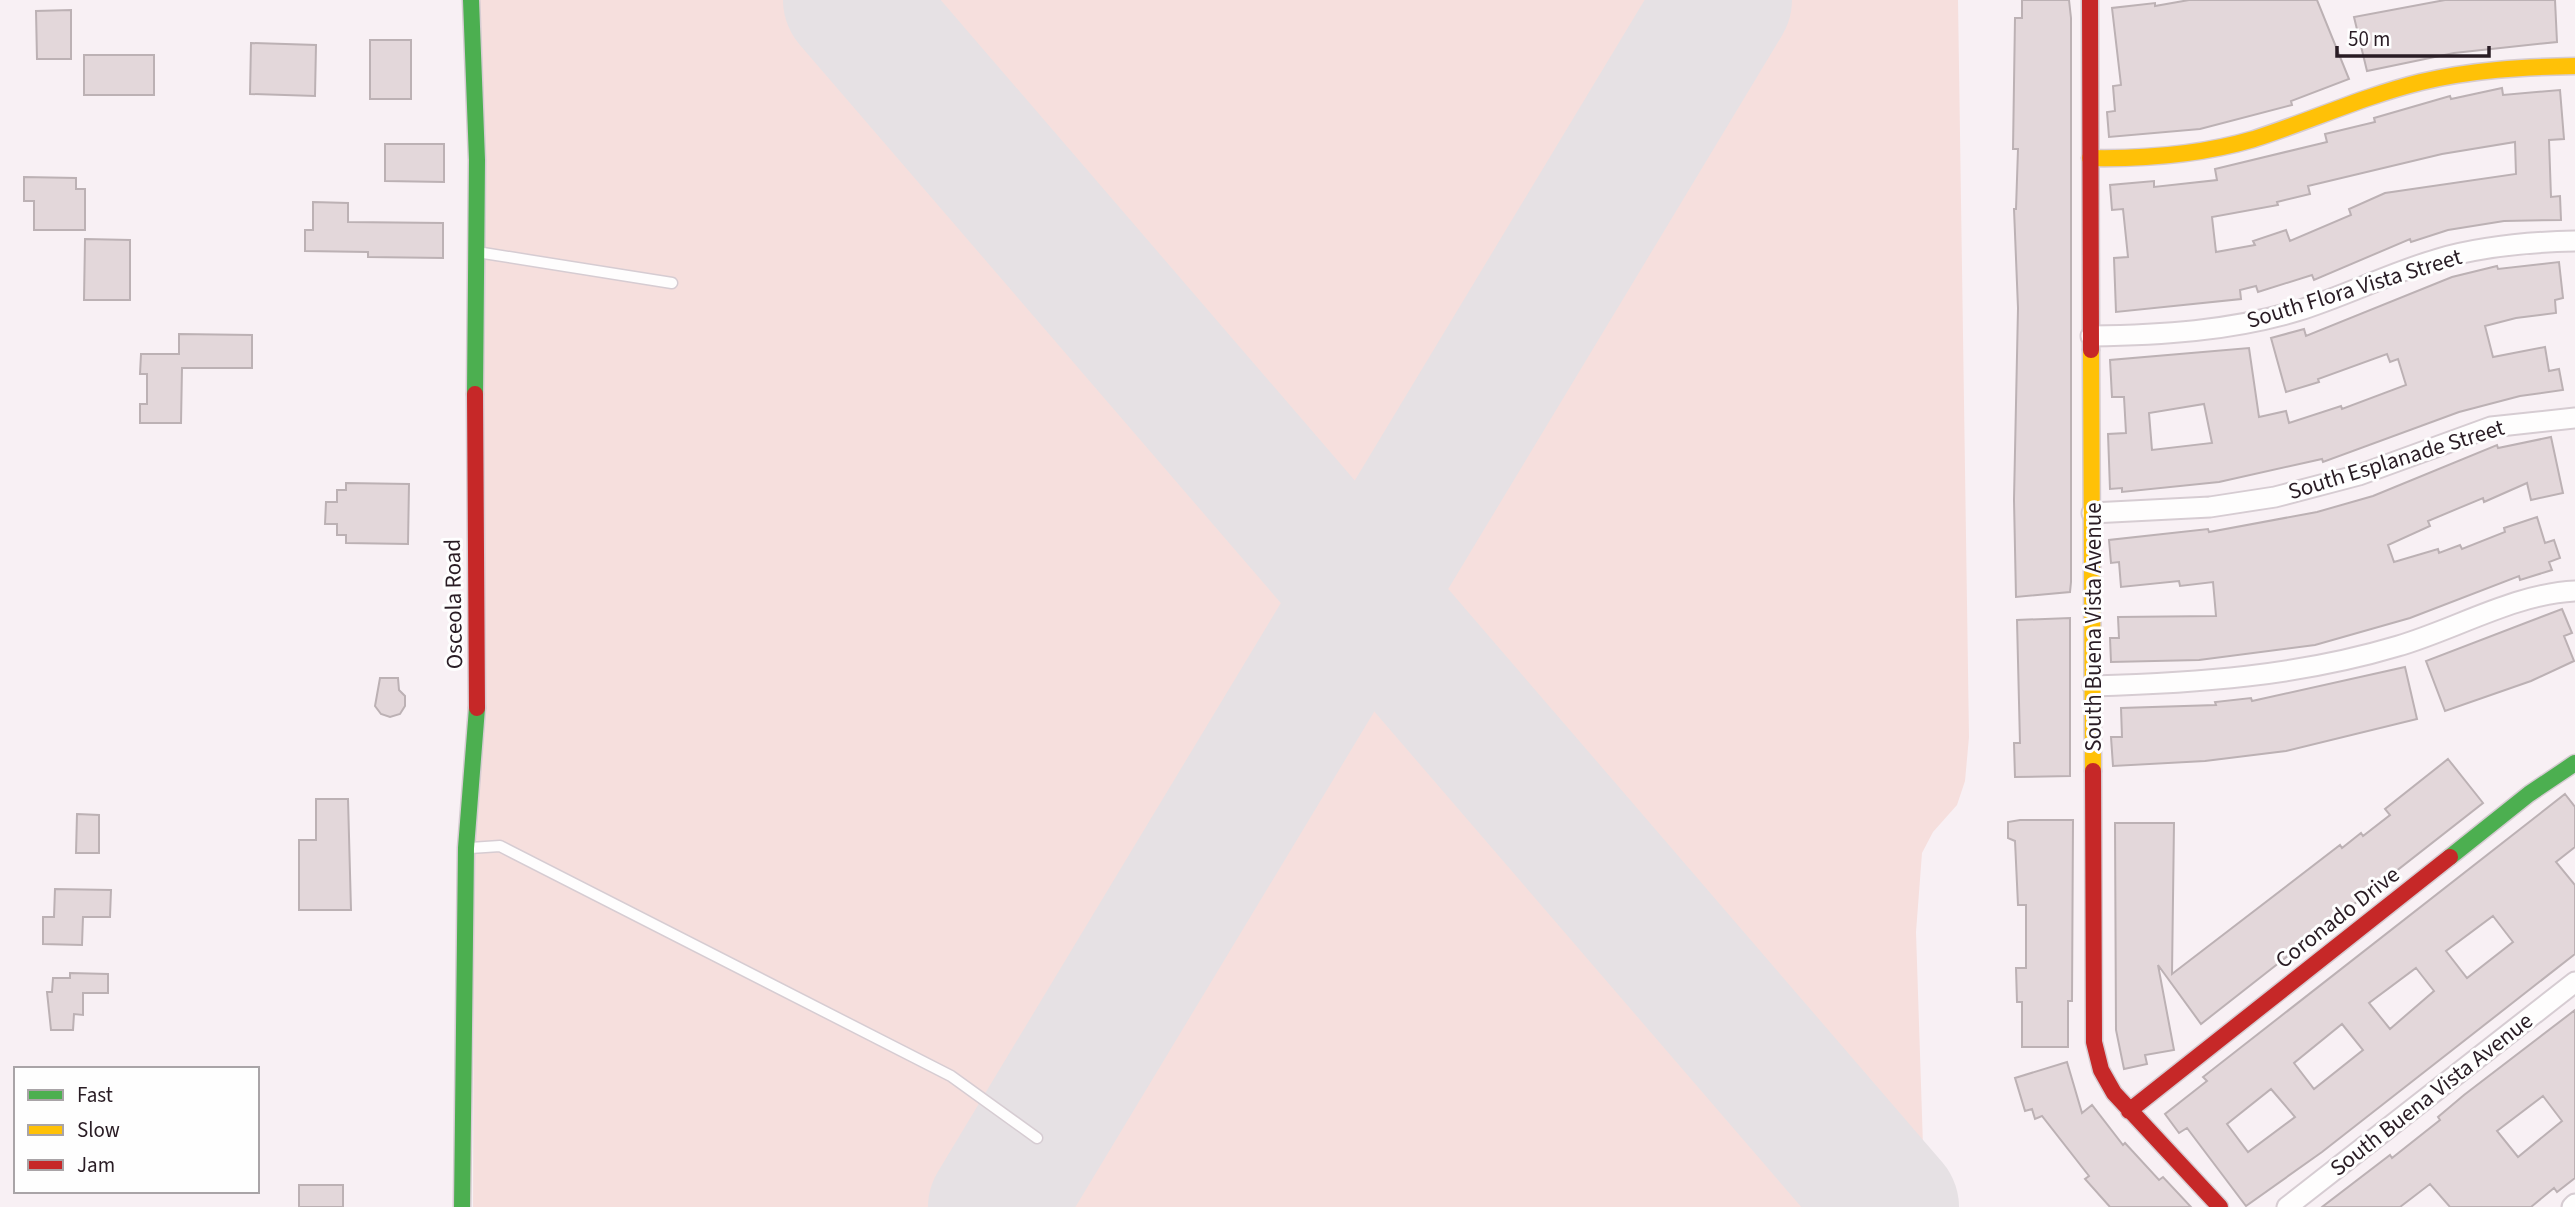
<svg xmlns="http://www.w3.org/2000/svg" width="2575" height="1207" viewBox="0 0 2575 1207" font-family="'Source Sans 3',sans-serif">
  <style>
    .green { fill: #f6dfdd }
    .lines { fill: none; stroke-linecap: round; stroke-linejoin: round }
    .runway { stroke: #e6e1e4; stroke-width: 136 }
    .building { fill: #e3d7da; stroke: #bcb1b4; stroke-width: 2; fill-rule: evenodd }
    .lane-casing { stroke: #d6ccd2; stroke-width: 13 }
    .street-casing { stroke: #d6ccd2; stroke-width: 23 }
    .fast-casing { stroke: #d6ccd2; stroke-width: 19 }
    .slow-casing { stroke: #d6ccd2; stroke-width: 19 }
    .jam-casing { stroke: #d6ccd2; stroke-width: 19 }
    .lane { stroke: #fefdfd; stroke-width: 10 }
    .street { stroke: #fefdfd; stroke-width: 19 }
    .fast { stroke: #4caf50; stroke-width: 16 }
    .slow { stroke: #ffc107; stroke-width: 16 }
    .jam { stroke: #c62828; stroke-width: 16 }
    .labels { text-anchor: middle; stroke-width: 6; stroke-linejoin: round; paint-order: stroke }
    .street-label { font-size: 23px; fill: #291c24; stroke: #fefefe }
  </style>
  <rect width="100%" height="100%" fill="#f8f0f4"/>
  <path class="green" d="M477 0H1958L1969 737 1965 781 1957 805 1933 832 1922 853 1916 932 1925 1207H473Z"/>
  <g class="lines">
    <path class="runway" d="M851 0 1891 1207
      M996 1207 1724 0"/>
  </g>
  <path class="building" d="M2022 0H2069L2071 18V582L2070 592 2016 597 2014 500 2018 308 2014 209H2016L2018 149H2013L2015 18H2022Z
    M2189 0H2317L2349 79 2291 101 2292 105 2200 129 2109 137 2107 112 2115 111 2113 86 2121 85 2112 8 2155 3V6Z
    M2445 0H2555L2557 42 2454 53 2367 71 2354 17Z
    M71 10V59H37L36 11Z
    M370 40H411V99H370Z
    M251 43 316 45 315 96 250 94Z
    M84 55H154V95H84Z
    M2502 88 2503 95 2560 90 2564 139 2549 140 2551 197 2560 196 2561 220 2504 221 2448 230 2411 242 2410 239 2314 280 2312 275 2258 292 2256 286 2240 290 2241 299 2116 312 2114 258 2128 257 2123 209 2112 210 2110 185 2154 181V187L2217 180 2215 169 2327 142 2325 134 2375 122 2374 118 2450 96 2451 99ZM2515 142 2516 174 2385 193 2349 209 2351 215 2290 241 2286 230 2253 241 2255 245 2216 252 2212 217 2278 205 2277 202 2310 194 2308 186 2442 154Z
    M385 144H444V182L385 181Z
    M24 177 76 178V189H85V230H34V201H24Z
    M313 202 348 203V222L443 223V258L368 257V252L305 251V230H313Z
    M85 239 130 240V300H84Z
    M2559 262 2563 298 2555 300 2556 313 2516 318 2485 326 2493 357 2545 347 2549 371 2559 369 2563 390 2520 396 2459 412 2323 462 2322 459 2219 482 2122 492V488L2110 489 2108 434 2126 433 2124 397H2112L2110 360 2249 348 2259 417 2286 411 2289 423 2341 406 2342 409 2406 385 2398 359 2390 362 2387 354 2318 379 2319 382 2286 392 2271 338 2304 329 2306 336 2452 277 2497 266 2498 269ZM2204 404 2212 443 2152 450 2149 413Z
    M179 334 252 335V368H182L181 423H140V404H147V374H140L141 354H179Z
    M2551 437 2563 493 2531 500 2527 483 2484 502 2483 498 2428 521 2430 526 2388 545 2394 562 2438 549 2439 553 2460 545 2462 549 2505 532 2504 528 2537 517 2545 543 2554 540 2560 558 2549 562 2552 570 2520 580 2519 576 2410 618 2315 645 2199 660 2111 662 2110 638H2119L2118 617 2216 616 2213 582 2180 586 2179 581 2121 587 2119 562 2111 563 2109 540 2208 529 2209 532 2317 512 2373 496 2497 445 2498 448Z
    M346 483 409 484 408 544 346 543V535H337V524H325L326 502H337V490H346Z
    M2562 609 2572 633 2564 636 2574 661 2531 681 2445 711 2426 661Z
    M2070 618V776L2015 777 2014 743H2020L2017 620Z
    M2405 667 2417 719 2286 751 2205 761 2113 766 2111 737H2122L2121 708 2216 705 2215 702 2251 698 2252 701Z
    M380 678H398L399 690 405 696V706L400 714 390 717 381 714 375 706Z
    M2448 759 2483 803 2201 1024 2158 965 2174 1050 2145 1055 2147 1064 2124 1069 2116 1030 2115 823H2174L2172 974 2340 845 2342 848 2361 833 2363 836 2390 815 2385 809Z
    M2565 794 2575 807V847L2556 862 2575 885V954L2322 1152 2246 1206 2187 1128 2179 1133 2165 1114 2207 1081 2203 1077ZM2493 916 2513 942 2467 978 2446 951ZM2416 968 2434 991 2390 1029 2369 1003ZM2342 1024 2363 1050 2314 1089 2294 1063ZM2271 1089 2295 1117 2248 1152 2227 1124Z
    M316 799H348L351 910H299V840H316Z
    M77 814 99 815V853H76Z
    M2020 820H2073L2072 1001H2068V1047H2022V1002H2017L2016 968H2026V905H2018L2015 841 2008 838V822Z
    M55 889 111 890 110 917H83L82 945 43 944V917H54Z
    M70 973 108 974V993H83V1015L74 1014 73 1030H51L47 992H52L53 978H70Z
    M2575 1010V1178L2557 1192 2554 1188 2531 1207H2450L2430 1184 2400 1207H2322L2390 1155 2392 1158 2440 1120 2438 1117 2464 1095ZM2543 1096 2562 1121 2518 1157 2497 1131Z
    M2067 1062 2082 1113 2092 1105 2123 1145 2125 1143 2159 1180 2163 1177 2191 1207H2110L2085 1179 2089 1176 2042 1116 2035 1119 2032 1109 2025 1111 2015 1078Z
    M299 1185H343V1207H299Z"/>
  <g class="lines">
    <defs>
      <path id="lane" d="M477 252 672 283
        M470 848 500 846 951 1076 1037 1138"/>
      <path id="street" d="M2091 336C2162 335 2229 331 2297 311 2345 296 2390 273 2438 259 2483 246 2529 242 2575 241
        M2092 513 2210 507 2275 497 2359 475 2491 427 2575 418
        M2093 686C2197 683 2298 676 2398 646 2456 629 2514 594 2575 591
        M2287 1207 2575 982
        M2572 1207 2575 1204"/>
      <path id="fast" d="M471 0 477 160 475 394
        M2450 857 2529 794 2575 763
        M462 1207 466 848 477 708"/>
      <path id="slow" d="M2090 158C2146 159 2200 155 2254 139 2310 121 2364 96 2421 82 2471 70 2523 67 2575 66
        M2091 350 2093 771"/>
      <path id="jam" d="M2090 0 2091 350
        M475 394 477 708
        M2093 771 2094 1042 2101 1070 2114 1093 2220 1207
        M2129 1111 2450 857"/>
    </defs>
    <use href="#lane" class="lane-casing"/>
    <use href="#street" class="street-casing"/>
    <use href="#fast" class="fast-casing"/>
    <use href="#slow" class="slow-casing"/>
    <use href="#jam" class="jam-casing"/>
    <use href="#lane" class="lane"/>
    <use href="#street" class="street"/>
    <use href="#fast" class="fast"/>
    <use href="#slow" class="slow"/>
    <use href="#jam" class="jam"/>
  </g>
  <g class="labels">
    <g class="street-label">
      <text transform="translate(2354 288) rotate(-17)" y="8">South Flora Vista Street</text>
      <text transform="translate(2396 459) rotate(-17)" y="8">South Esplanade Street</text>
      <text transform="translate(453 604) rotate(-91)" y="8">Osceola Road</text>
      <text transform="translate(2093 627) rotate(-90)" y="8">South Buena Vista Avenue</text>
      <text transform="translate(2337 917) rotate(-38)" y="8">Coronado Drive</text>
      <text transform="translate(2431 1094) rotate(-38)" y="8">South Buena Vista Avenue</text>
    </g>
  </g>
  <rect x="14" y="1067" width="245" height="126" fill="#fefefe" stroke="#a9a4a7" stroke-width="2"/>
  <rect x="28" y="1090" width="35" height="10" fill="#4caf50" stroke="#a9a4a7" stroke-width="2"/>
  <text x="77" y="1102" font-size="21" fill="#291c24">Fast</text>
  <rect x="28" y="1125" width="35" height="10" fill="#ffc107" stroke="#a9a4a7" stroke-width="2"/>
  <text x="77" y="1137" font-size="21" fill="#291c24">Slow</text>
  <rect x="28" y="1160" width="35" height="10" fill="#c62828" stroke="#a9a4a7" stroke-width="2"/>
  <text x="77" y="1172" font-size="21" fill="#291c24">Jam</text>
  <path d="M2337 46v10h152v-10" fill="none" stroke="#291c24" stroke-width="3.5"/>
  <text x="2348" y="46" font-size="21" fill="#291c24" stroke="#fefefe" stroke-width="5" paint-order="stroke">50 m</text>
</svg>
